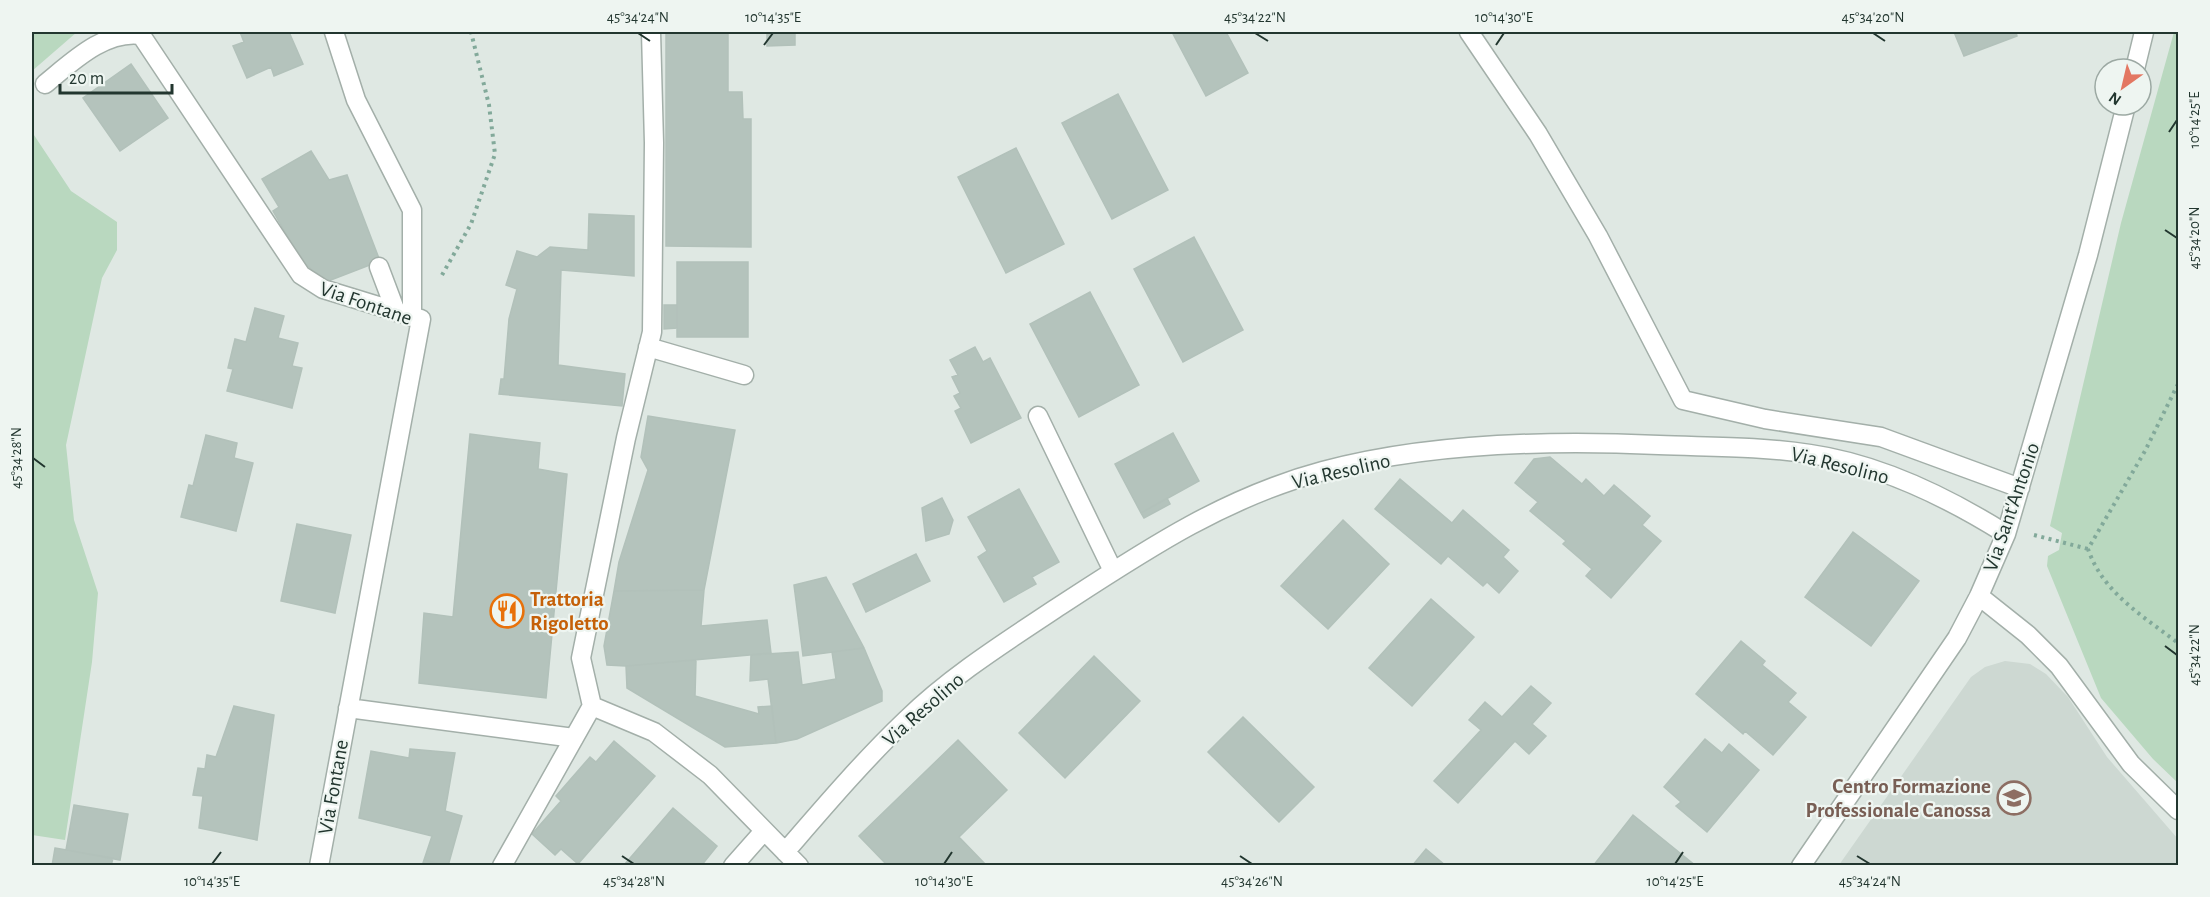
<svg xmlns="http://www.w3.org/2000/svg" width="2210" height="897" viewBox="0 0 2210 897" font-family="'Alegreya Sans',sans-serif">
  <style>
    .built { fill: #cdd8d2 }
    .green { fill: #b9d8bf }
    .building { fill: #b4c3bc; stroke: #b2c1ba; stroke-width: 1.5 }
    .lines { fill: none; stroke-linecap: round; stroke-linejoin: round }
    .minor-casing { stroke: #a3afa9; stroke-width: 21 }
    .path { stroke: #82a99a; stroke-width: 4; stroke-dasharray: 3 4.5; stroke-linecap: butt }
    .minor { stroke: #fff; stroke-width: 18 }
    .ticks { fill: none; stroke: #22362f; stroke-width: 2 }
    .labels { text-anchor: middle; stroke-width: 4.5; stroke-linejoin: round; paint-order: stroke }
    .street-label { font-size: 21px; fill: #22362f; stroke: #eef5f1 }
    .food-label { font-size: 21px; font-weight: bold; fill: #c56008; stroke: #eef5f1; text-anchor: start }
    .education-label { font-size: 21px; font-weight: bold; fill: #785e54; stroke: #eef5f1; text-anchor: end }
    .neatline { fill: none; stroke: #22362f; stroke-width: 2 }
    .ticks-label { font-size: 15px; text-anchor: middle; fill: #22362f }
  </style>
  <rect width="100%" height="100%" fill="#dfe8e3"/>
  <path class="built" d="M2005 661 2030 664 2046 674 2068 697 2107 757 2178 839V865H1839L1971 677 1985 667Z"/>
  <path class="green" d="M32 32H77L32 71Z
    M2174 32H2178V783L2153 759 2101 698 2047 566 2048 556 2059 550 2062 533 2050 526 2121 223Z
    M32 132 71 191 117 222V250L102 278 66 445 74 520 98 593 92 662 65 840 32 835Z"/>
  <path class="building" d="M240 32H289L303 64 274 76 271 67 247 78 233 46 244 42Z
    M666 32H728V92H742L743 119H751V247L666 246Z
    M767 32H795V45L767 46Z
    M1172 32H1226L1248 73 1206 96Z
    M1954 32H2016L2017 36 1964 56Z
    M131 64 168 118 120 151 83 98Z
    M1118 94 1168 190 1112 219 1062 123Z
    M1016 148 1064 244 1006 273 958 177Z
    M311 151 329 180 347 175 380 261 326 282 301 260 273 211 279 207 262 179Z
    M589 214 634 216V276L561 270 558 365 625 374 622 406 499 394 501 379H504L509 319 517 289 506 285 517 251 537 257 550 247 588 250Z
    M1194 237 1243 330 1183 362 1134 269Z
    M677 262H748V337H677Z
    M1090 292 1139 385 1079 417 1030 324Z
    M664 305H677V328L664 329Z
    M255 308 284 316 278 338 298 343 292 366 302 368 292 408 227 391 233 369 228 368 235 339 246 342Z
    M975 347 983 362 990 358 1021 418 971 443 955 411 961 408 954 396 960 393 952 377 958 375 950 360Z
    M648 416 735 430 704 590 614 591 619 562 648 470 641 457Z
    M1173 433 1199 481 1141 513 1115 464Z
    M470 434 540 443 538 469 567 474 546 698 419 683 424 613 453 617Z
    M206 435 237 443 234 458 253 463 236 531 181 517 189 485 193 486Z
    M1550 457 1582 484 1586 479 1604 496 1614 485 1650 516 1642 525 1661 541 1611 598 1586 576 1592 569 1563 544 1566 541 1530 511 1538 502 1515 483 1534 459Z
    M1400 479 1452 523 1463 510 1509 550 1503 557 1518 571 1499 593 1487 582 1483 586 1448 556 1441 564 1375 509Z
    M1019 489 1059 562 1032 577 1036 584 1004 602 978 557 987 551 968 517Z
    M942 498 953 520 949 534 926 541 922 508Z
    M1167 498 1170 504 1144 518 1141 513Z
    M1343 520 1389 564 1328 629 1281 586Z
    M297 524 351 535 335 613 281 601Z
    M1853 532 1919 581 1871 646 1805 597Z
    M916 554 930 581 866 612 853 584Z
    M826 577 864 648 803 656 794 585Z
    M704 590 701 626 767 620 771 653 626 666 607 665 604 646 614 591Z
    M1431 599 1474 637 1412 706 1369 668Z
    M1741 641 1765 661 1762 665 1796 693 1788 702 1806 717 1773 755 1745 731 1743 734 1696 694Z
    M864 648 882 691V701L797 739 776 743 768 679 750 681 751 655 798 652 802 685 836 679 832 652Z
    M1094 656 1140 701 1065 778 1019 733Z
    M696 660 695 696 759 714 758 707 772 706 776 743 725 747 627 688 626 666Z
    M1531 686 1551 703 1532 724 1546 736 1529 754 1515 741 1458 803 1434 781 1481 730 1469 720 1485 702 1502 717Z
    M234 706 274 715 257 840 199 828 203 796 193 795 198 768 205 769 207 755 216 757Z
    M1243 717 1314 787 1279 822 1208 752Z
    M1705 739 1722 753 1729 744 1759 770 1707 832 1676 806 1681 802 1664 787Z
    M958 740 1007 790 959 837 987 866H888L859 836Z
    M614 741 655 776 578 864 561 849 555 855 532 834 561 801 556 796 590 757 596 762Z
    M410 749 455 753 445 811 462 816 448 866 424 860 432 836 359 818 371 751 409 758Z
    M74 805 128 814 120 860 66 850Z
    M673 808 717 846 701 866H627L625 864Z
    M1633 815 1696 866H1593Z
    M55 848 113 858 111 866H52Z
    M1426 849 1446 866H1412Z
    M424 860 442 866H422Z"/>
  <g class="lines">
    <defs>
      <path id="minor" d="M334 32 356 100 412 210V317
        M1469 32 1538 134 1598 236 1683 400 1765 419 1881 437 2020 488
        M2135 69 2144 32
        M45 84C71 63 104 30 141 35L301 275 323 289 421 319 319 866
        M379 267 396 312
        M648 347 744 375
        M1038 416 1113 571
        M1979 596 2028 635 2059 666 2131 764 2178 810
        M592 706 654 732 710 775 799 866
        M348 708 574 738
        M785 852C824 807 863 761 906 720 950 677 1004 643 1055 609 1141 553 1222 498 1323 471 1427 443 1552 440 1659 445 1709 447 1760 446 1810 454 1880 464 1947 497 2006 534
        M502 866 592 706 581 658 626 438 652 332 654 143 651 32
        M733 866 764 831
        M1801 866 1957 638 1979 596 2006 534 2088 255 2126 105"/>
    </defs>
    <use href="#minor" class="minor-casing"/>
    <path class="path" d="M442 275 471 224 495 154 489 105 471 32
      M2178 384 2145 451 2088 549C2103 593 2143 616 2178 643
      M2034 535 2088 549"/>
    <use href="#minor" class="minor"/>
  </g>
  <path class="ticks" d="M638 33 650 41M1255 33 1268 41M1873 33 1885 41M764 45 773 33M1496 45 1504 33M2169 132 2177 120M2165 230 2177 238M33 458 45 467M2165 646 2177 655M622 856 634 864M1240 856 1252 864M1857 856 1870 864M212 864 221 852M944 864 952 852M1675 864 1683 852"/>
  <defs>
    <symbol id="restaurant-ring" viewBox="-11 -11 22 22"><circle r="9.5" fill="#eef5f1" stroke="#e8710a" stroke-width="1.5"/><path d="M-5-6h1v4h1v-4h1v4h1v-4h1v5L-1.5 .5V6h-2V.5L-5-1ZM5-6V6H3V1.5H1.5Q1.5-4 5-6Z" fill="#e8710a"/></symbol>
    <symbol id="school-ring" viewBox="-11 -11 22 22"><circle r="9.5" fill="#eef5f1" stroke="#8d6e63" stroke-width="1.5"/><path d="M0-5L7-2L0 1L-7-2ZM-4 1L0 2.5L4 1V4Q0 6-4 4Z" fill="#8d6e63"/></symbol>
  </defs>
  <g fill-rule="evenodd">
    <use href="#restaurant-ring" x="488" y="592" width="38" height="38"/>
    <use href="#school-ring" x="1995" y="779" width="38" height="38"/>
  </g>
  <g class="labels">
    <g class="street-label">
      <text transform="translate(366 303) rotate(19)" y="7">Via Fontane</text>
      <text transform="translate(1840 465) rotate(14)" y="7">Via Resolino</text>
      <text transform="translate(1341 471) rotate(-13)" y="7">Via Resolino</text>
      <text transform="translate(2011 507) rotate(-71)" y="7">Via Sant'Antonio</text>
      <text transform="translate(923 709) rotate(-41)" y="7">Via Resolino</text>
      <text transform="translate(333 787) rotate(-80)" y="7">Via Fontane</text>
    </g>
    <g class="food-label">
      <text x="530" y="606">Trattoria<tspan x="530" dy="24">Rigoletto</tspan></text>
    </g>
    <g class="education-label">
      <text x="1991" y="793">Centro Formazione<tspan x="1991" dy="24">Professionale Canossa</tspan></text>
    </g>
  </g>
  <rect width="2210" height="897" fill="none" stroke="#eef5f1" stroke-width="66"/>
  <g transform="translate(2123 87) rotate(214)"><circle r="28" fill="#eef5f1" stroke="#9ca9a3" stroke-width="1.5"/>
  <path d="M0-4.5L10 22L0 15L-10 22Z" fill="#e37762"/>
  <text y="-9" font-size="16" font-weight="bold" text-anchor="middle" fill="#22362f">N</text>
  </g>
  <path d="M60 84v9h112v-9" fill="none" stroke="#22362f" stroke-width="3"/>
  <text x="69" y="84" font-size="18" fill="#22362f" stroke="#eef5f1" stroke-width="4.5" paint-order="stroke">20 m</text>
  <rect x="33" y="33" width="2144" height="831" class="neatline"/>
  <g class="ticks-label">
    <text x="638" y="22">45°34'24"N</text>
    <text x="773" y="22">10°14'35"E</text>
    <text x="1255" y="22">45°34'22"N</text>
    <text x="1504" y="22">10°14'30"E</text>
    <text x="1873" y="22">45°34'20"N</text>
    <text transform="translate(2194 120) rotate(-90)" y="5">10°14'25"E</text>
    <text transform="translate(2194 238) rotate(-90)" y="5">45°34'20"N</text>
    <text transform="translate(16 458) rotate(-90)" y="5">45°34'28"N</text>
    <text transform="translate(2194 655) rotate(-90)" y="5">45°34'22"N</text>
    <text x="212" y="886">10°14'35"E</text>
    <text x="634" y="886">45°34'28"N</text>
    <text x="944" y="886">10°14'30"E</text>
    <text x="1252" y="886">45°34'26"N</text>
    <text x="1675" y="886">10°14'25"E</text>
    <text x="1870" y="886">45°34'24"N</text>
  </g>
</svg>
